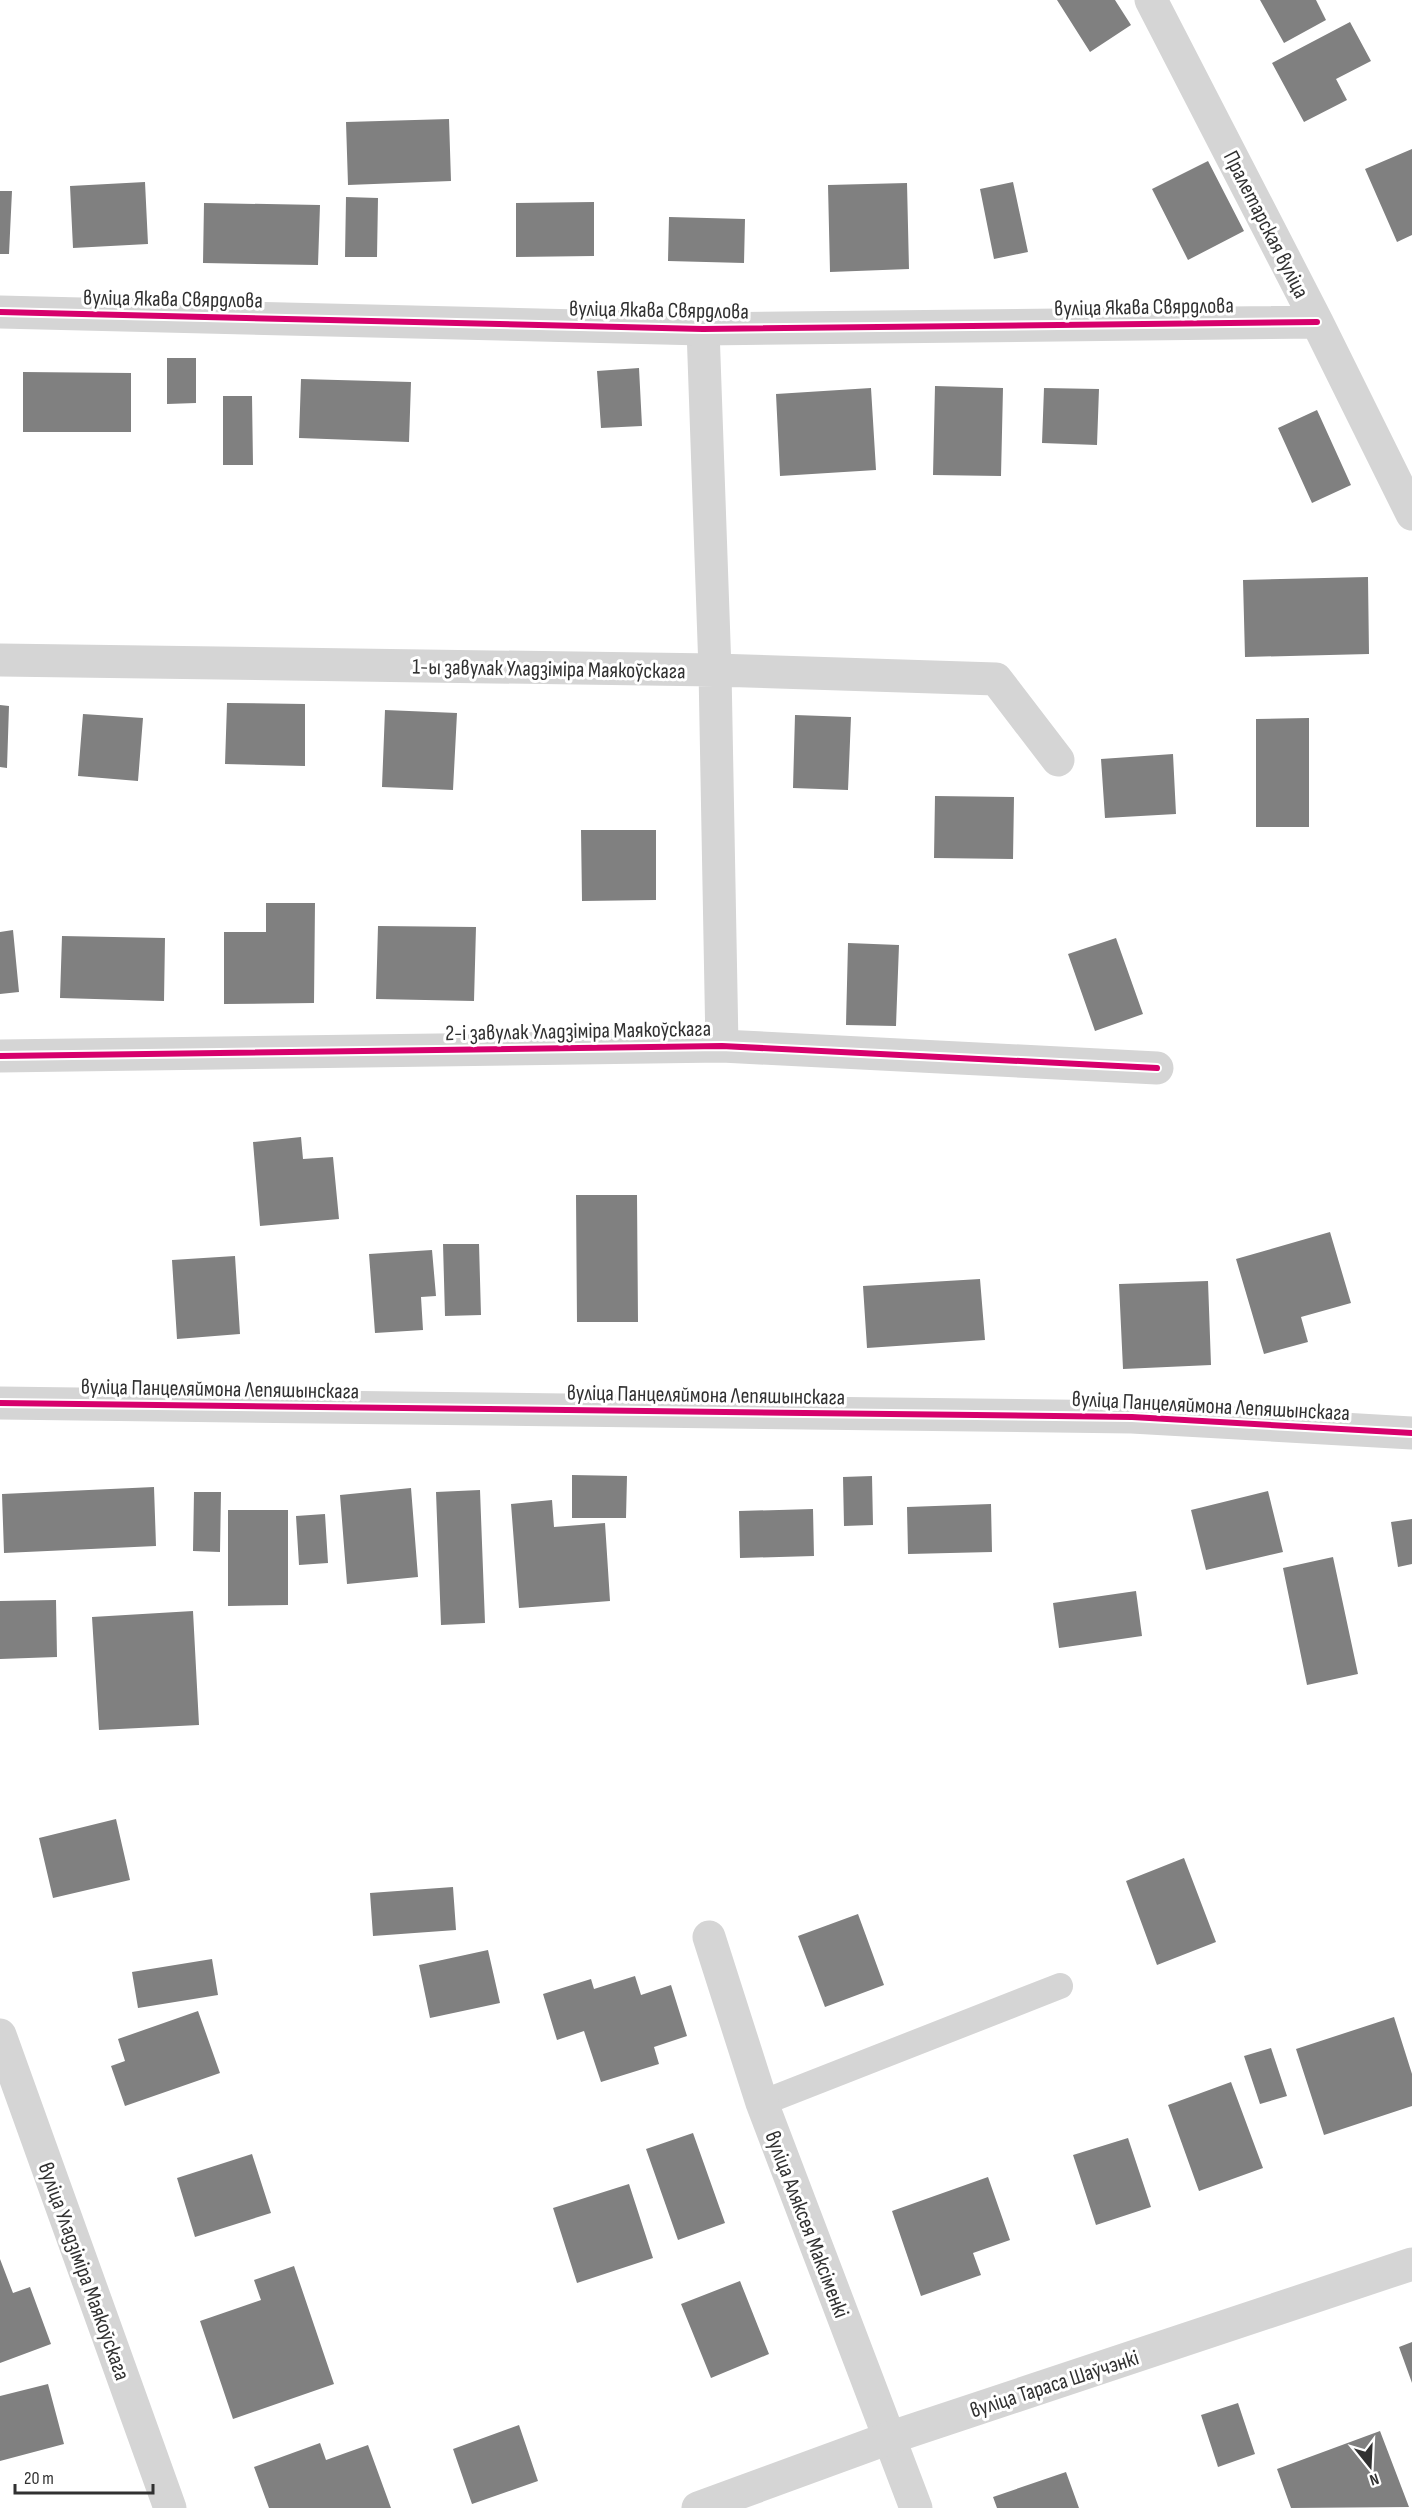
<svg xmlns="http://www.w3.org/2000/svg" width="1412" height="2508" viewBox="0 0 1412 2508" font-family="'Sofia Sans Condensed',sans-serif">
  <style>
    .building { fill: #808080 }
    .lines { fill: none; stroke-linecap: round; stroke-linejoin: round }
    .service { stroke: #d5d5d5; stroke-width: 26 }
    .minor { stroke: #d5d5d5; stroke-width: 33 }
    .tertiary { stroke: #d5d5d5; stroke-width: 33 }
    .cycleway-casing { stroke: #fff; stroke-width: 10 }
    .cycleway { stroke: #d6006c; stroke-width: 6 }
    .labels { text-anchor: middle; stroke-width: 6; stroke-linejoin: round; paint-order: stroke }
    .street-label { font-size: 22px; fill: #313131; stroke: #fff }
  </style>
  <rect width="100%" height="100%" fill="#fff"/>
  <path class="building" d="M1057 0H1115L1131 25 1090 52Z
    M1260 0H1316L1326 20 1284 43Z
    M1350 22 1371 61 1336 79 1347 100 1304 122 1272 63Z
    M449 119 451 181 348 185 346 122Z
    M1412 149V235L1397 242 1365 169Z
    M1208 161 1244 231 1188 260 1152 189Z
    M145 182 148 244 73 248 70 186Z
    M1013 182 1028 252 994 259 980 189Z
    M907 183 909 269 830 272 828 185Z
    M0 191H12L9 254H0Z
    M346 197 378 198 377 257H345Z
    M594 202V256L516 257V203Z
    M204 203 320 205 318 265 203 263Z
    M669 217 745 219 744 263 668 261Z
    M167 358H196V403L167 404Z
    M639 368 642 426 601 428 597 371Z
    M23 372 131 373V432H23Z
    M301 379 411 382 409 442 299 438Z
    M935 386 1003 388 1001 476 933 475Z
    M871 388 876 470 780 476 776 394Z
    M1044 388 1099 389 1097 445 1042 443Z
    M223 396H252L253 465H223Z
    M1317 410 1351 485 1312 503 1278 428Z
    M1368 577 1369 654 1245 657 1243 580Z
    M227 703 305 704V766L225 764Z
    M0 705 9 706 7 768 0 767Z
    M385 710 457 713 453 790 382 787Z
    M83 714 143 718 138 781 78 776Z
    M795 715 851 717 848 790 793 788Z
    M1309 718V827H1256V719Z
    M1173 754 1176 814 1105 818 1101 759Z
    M935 796 1014 797 1013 859 934 858Z
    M581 830H656V900L582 901Z
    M266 903H315L314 1003 224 1004V932H266Z
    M378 926 476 927 474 1001 376 999Z
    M13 930 19 992 0 994V932Z
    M62 936 165 938 164 1001 60 998Z
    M1116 938 1143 1014 1095 1031 1068 954Z
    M848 943 899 945 896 1026 846 1025Z
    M301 1137 303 1159 333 1157 339 1219 260 1226 253 1142Z
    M576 1195H637L638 1322H577Z
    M1330 1232 1351 1303 1301 1317 1308 1342 1264 1354 1236 1259Z
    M443 1244H479L481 1315 445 1316Z
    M432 1250 436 1296 421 1297 423 1330 375 1333 369 1254Z
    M235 1256 240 1334 177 1339 172 1260Z
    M980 1279 985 1340 867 1348 863 1286Z
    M1208 1281 1211 1365 1123 1369 1119 1284Z
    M572 1475 627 1476 626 1518H572Z
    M872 1476 873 1525 844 1526 843 1477Z
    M154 1487 156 1546 4 1553 2 1494Z
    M411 1488 418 1577 347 1584 340 1495Z
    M480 1490 485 1623 441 1625 436 1492Z
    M1268 1491 1283 1552 1206 1570 1191 1510Z
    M194 1492H221L220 1552 193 1551Z
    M552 1500 554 1527 605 1523 610 1601 519 1608 511 1504Z
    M991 1504 992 1552 908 1554 907 1507Z
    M813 1509 814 1556 740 1558 739 1511Z
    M228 1510H288V1605L228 1606Z
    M325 1514 328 1563 299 1565 296 1516Z
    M1412 1519V1564L1398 1567 1391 1522Z
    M1333 1557 1358 1674 1307 1685 1283 1568Z
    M1136 1591 1142 1636 1059 1648 1053 1603Z
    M56 1600 57 1657 0 1659V1601Z
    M193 1611 199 1725 99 1730 92 1617Z
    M116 1819 130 1880 53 1898 39 1838Z
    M1184 1858 1216 1942 1157 1965 1126 1881Z
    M453 1887 456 1930 373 1936 370 1893Z
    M858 1914 884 1985 825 2007 798 1936Z
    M488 1950 500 2003 430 2018 419 1965Z
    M212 1959 218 1995 138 2008 132 1972Z
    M635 1976 641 1995 671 1985 687 2036 654 2047 659 2064 601 2082 584 2031 557 2040 543 1994 591 1979 594 1989Z
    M198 2011 220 2073 125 2106 111 2066 125 2061 118 2039Z
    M1394 2017 1412 2074V2106L1324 2135 1296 2049Z
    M1271 2048 1287 2096 1260 2104 1244 2056Z
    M1231 2082 1263 2168 1199 2191 1168 2105Z
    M693 2133 725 2223 678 2240 646 2149Z
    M1128 2138 1151 2207 1096 2225 1073 2155Z
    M252 2154 271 2213 195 2237 177 2178Z
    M988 2177 1010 2240 973 2253 981 2275 921 2296 892 2211Z
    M629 2184 653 2258 577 2283 553 2208Z
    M0 2259 13 2293 30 2287 51 2344 0 2363Z
    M294 2266 334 2384 233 2419 200 2321 261 2300 254 2280Z
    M740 2281 769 2354 711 2378 681 2304Z
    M1412 2342V2383L1399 2347Z
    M48 2384 64 2444 0 2461V2396Z
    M1238 2403 1255 2454 1218 2467 1201 2415Z
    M519 2425 538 2481 472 2504 453 2449Z
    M1380 2431 1409 2507 1291 2508 1277 2469Z
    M320 2443 326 2460 368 2445 391 2508H269L254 2467Z
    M1066 2472 1079 2508H997L993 2497Z"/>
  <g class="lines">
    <path class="service" d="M762 2103 1060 1986"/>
    <path class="minor" d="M703 329 715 670 722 1046
      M0 660 715 670 996 679 1058 760
      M0 1056 722 1046 1157 1068
      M709 1937 762 2103 916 2508
      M0 2035 170 2508"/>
    <path class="tertiary" d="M1151 0 1317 322 1412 514
      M0 312 703 329 1317 322
      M0 1403 1132 1417 1412 1433
      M698 2508 889 2438 1412 2264"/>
    <defs>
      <path id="cycleway" d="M0 312 703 329 1317 322
        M0 1056 722 1046 1157 1068
        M0 1403 1132 1417 1412 1433"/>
    </defs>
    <use href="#cycleway" class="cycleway-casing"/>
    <use href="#cycleway" class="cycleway"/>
  </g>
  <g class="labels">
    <g class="street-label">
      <text transform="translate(1267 224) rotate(63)" y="8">Пралетарская вуліца</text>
      <text transform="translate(173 298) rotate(1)" y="8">вуліца Якава Свярдлова</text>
      <text transform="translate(1144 306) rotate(-1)" y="8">вуліца Якава Свярдлова</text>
      <text transform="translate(659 309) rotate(1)" y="8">вуліца Якава Свярдлова</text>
      <text transform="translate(549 668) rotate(1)" y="8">1-ы завулак Уладзіміра Маякоўскага</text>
      <text transform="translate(578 1030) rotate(-1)" y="8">2-і завулак Уладзіміра Маякоўскага</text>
      <text transform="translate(220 1388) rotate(1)" y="8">вуліца Панцеляймона Лепяшынскага</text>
      <text transform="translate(706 1394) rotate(1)" y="8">вуліца Панцеляймона Лепяшынскага</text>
      <text transform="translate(1211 1405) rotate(3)" y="8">вуліца Панцеляймона Лепяшынскага</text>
      <text transform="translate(808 2224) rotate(69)" y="8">вуліца Аляксея Максіменкі</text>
      <text transform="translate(85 2271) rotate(70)" y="8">вуліца Уладзіміра Маякоўскага</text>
      <text transform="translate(1054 2383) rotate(-18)" y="8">вуліца Тараса Шаўчэнкі</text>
    </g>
  </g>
  <g transform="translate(1370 2466) rotate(162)" stroke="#ffffff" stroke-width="4.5" paint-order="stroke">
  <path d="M0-4.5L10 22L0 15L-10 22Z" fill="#313131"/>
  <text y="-9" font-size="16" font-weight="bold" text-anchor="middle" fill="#313131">N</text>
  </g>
  <path d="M15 2484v9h138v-9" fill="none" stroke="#313131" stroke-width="3"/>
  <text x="24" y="2484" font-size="18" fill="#313131" stroke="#ffffff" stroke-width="4.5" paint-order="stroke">20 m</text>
</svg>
